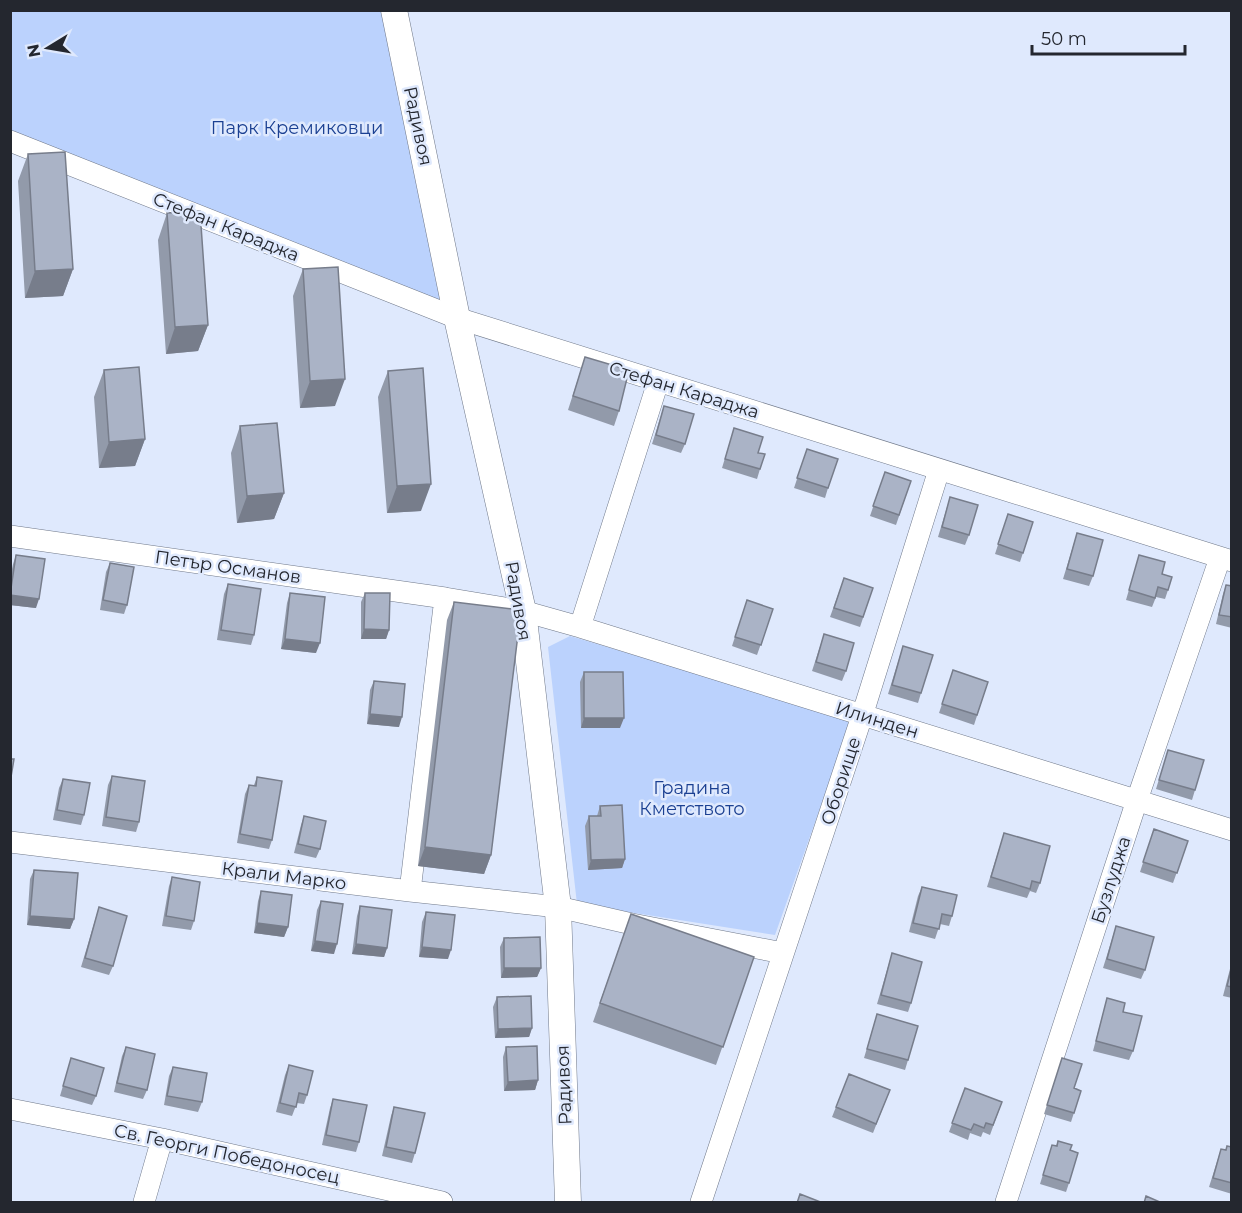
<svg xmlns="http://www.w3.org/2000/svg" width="1242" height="1213" viewBox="0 0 1242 1213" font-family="Montserrat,sans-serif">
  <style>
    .green { fill: #bbd2fd }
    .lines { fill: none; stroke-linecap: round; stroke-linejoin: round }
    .minor-casing { stroke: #70798a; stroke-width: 22 }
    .tertiary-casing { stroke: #70798a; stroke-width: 27 }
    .minor { stroke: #fff; stroke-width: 21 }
    .tertiary { stroke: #fff; stroke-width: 26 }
    .wall { fill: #929aaa }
    .shaded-wall { fill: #777d8b }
    .building { fill: #aab3c6; stroke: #777d8b; stroke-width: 1.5 }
    .labels { text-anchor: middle; stroke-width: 5; stroke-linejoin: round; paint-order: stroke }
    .street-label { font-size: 18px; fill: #24272f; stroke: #dfe9fd }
    .park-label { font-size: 18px; fill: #1b4092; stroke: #dfe9fd }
  </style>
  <rect width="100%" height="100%" fill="#dfe9fd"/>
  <path class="green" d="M10 11H394L457 318 11 141Z
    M570 636 715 679 851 721 775 935 577 904 548 647Z"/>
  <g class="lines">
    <defs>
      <path id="minor" d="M10 141 457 318 1232 561
        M10 536 445 598 523 611 580 627 1232 830
        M580 627 658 382
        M10 842 410 891 558 907 632 924 783 953
        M410 891 445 598
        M10 1109 162 1139 442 1202
        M144 1202 162 1139
        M701 1202 862 716 939 470
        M1006 1202 1137 800 1220 558"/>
      <path id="tertiary" d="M394 10 457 318 523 611 558 907 568 1202"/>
    </defs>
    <use href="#minor" class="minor-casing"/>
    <use href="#tertiary" class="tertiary-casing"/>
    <use href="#minor" class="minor"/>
    <use href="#tertiary" class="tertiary"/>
  </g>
  <path class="wall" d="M28 154 73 269 63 296 25 298 18 181Z
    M167 213 208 325 198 351 166 354 158 240Z
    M303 269 335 406 300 408 293 296Z
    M585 357 619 411 614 426 568 410Z
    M104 370 145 439 135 466 99 468 94 397Z
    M388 371 421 511 387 513 378 397Z
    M664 406 685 444 681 453 652 444Z
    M240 426 284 493 274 519 237 523 231 453Z
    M734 428 758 453 760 469 757 479 722 468Z
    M807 449 828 488 825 498 794 488Z
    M885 472 911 481 896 525 870 516Z
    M950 497 969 535 965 545 938 537Z
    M1008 514 1033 522 1020 562 995 554Z
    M1077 533 1093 576 1089 586 1063 579Z
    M16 555 36 608 10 605V579L13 564Z
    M1139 555 1162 574 1168 590 1165 599 1156 597 1152 607 1126 600Z
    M110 563 127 605 124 614 100 610 106 572Z
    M844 578 873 588 860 627 830 617Z
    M228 584 254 635 251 645 217 640 224 594Z
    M1226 585 1232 586V628L1216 624 1223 594Z
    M290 593 316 653 281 649 287 603Z
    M365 593 389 630 386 639H361V602Z
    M747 600 773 609 757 655 732 646Z
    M454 602 491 855 484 874 418 866 447 620Z
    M824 634 846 671 842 681 812 671Z
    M903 646 921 693 918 703 888 694Z
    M584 672 620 728H581L580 682Z
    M950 680 988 682 974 725 939 713Z
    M374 681 399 727 367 724 370 690Z
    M1168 750 1195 790 1192 800 1156 789Z
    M112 776 139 822 136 832 102 826 108 785Z
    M257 777 272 840 269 849 237 843 245 794 249 785H254Z
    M63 779 84 815 81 825 53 820 59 788Z
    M600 806 625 859 622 868 588 870 585 826 589 816H597Z
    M304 816 320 849 316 858 294 853 301 825Z
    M1154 829 1188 841 1173 883 1140 872Z
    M1004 833 1040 883 1036 893 1030 891 1027 898 987 887Z
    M34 870 74 919 70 929 27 925 30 879Z
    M172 877 194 921 191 930 162 926 169 886Z
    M922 887 952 916 949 926 940 924 935 939 909 932 918 896Z
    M261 891 288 927 284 937 254 933 258 901Z
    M321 901 334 954 311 951 317 910Z
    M360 906 387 948 384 957 352 954 357 916Z
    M99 907 113 966 109 975 81 967Z
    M426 912 448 959 419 957 422 922Z
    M631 914 754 957 716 1065 593 1022Z
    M1116 926 1145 970 1141 979 1103 968Z
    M504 938 541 968 537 977 501 978 500 947Z
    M892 953 911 1003 908 1012 877 1004Z
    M1232 961V998L1223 996Z
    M497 997 532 1028 529 1037 495 1038 493 1007Z
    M1107 998 1123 1012 1133 1051 1129 1060 1093 1051Z
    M877 1014 908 1060 905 1070 864 1058Z
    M126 1047 147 1090 143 1099 114 1092 122 1056Z
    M506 1047 538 1080 535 1090 504 1091 503 1057Z
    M71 1058 96 1096 92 1105 60 1096Z
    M1062 1058 1074 1088 1081 1091 1071 1122 1044 1114Z
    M289 1065 307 1095 304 1104 297 1103 292 1116 276 1112 285 1075Z
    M173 1067 202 1102 198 1112 164 1105 169 1076Z
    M849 1074 890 1090 873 1133 832 1117Z
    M965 1088 1002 1102 990 1135 983 1132 981 1137 970 1133 968 1140 949 1132Z
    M333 1099 359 1142 356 1152 322 1145 330 1108Z
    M394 1107 415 1153 412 1163 382 1156 391 1116Z
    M1058 1141 1070 1150 1069 1183 1066 1192 1040 1184 1052 1145 1056 1146Z
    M1232 1147V1194L1209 1187 1221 1149 1226 1150Z"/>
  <path class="shaded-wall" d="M73 269 63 296 25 298 35 271Z
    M208 325 198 351 166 354 175 327Z
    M345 379 335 406 300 408 310 381Z
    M145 439 135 466 99 468 109 442Z
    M431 484 421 511 387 513 397 486Z
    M284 493 274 519 237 523 247 496Z
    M10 595 39 599 36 608 10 605Z
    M364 629 389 630 386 639H361Z
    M285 639 320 643 316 653 281 649Z
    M370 714 402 717 399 727 367 724Z
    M584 718H624L620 728H581Z
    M425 847 491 855 484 874 418 866Z
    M625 859 622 868 588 870 591 860Z
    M30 916 74 919 70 929 27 925Z
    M257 923 288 927 284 937 254 933Z
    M315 941 337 944 334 954 311 951Z
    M356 944 387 948 384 957 352 954Z
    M422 947 451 950 448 959 419 957Z
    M504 968H541L537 977 501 978Z
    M532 1028 529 1037 495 1038 498 1029Z
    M538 1080 535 1090 504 1091 508 1082Z"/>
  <path class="building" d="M65 152 73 269 35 271 28 154Z
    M200 211 208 325 175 327 167 213Z
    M338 267 345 379 310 381 303 269Z
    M585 357 629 370 619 411 573 396Z
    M139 367 145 439 109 442 104 370Z
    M423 368 431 484 397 486 388 371Z
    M664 406 694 414 685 444 656 435Z
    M277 423 284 493 247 496 240 426Z
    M734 428 763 437 758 453 765 454 760 469 725 459Z
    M807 449 838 459 828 488 797 478Z
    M885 472 911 481 899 515 873 506Z
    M950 497 978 505 969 535 942 527Z
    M1008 514 1033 522 1023 553 998 544Z
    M1077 533 1103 540 1093 576 1067 569Z
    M16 555 45 559 39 599 10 595Z
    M1139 555 1165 562 1162 574 1172 577 1168 590 1158 587 1155 598 1129 590Z
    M110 563 134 567 127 605 103 600Z
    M844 578 873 588 863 617 834 608Z
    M228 584 261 589 254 635 221 630Z
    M1226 585 1232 586V617L1219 615Z
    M290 593 325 597 320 643 285 639Z
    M365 593H390L389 630 364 629Z
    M747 600 773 609 761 645 735 637Z
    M454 602 521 610 491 855 425 847Z
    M824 634 854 643 846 671 816 662Z
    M903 646 933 655 921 693 892 685Z
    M953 670 988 682 977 715 942 704Z
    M584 672H623L624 718H584Z
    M374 681 405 684 402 717 370 714Z
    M1168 750 1204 760 1195 790 1159 780Z
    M10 759H14L10 783Z
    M112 776 145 781 139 822 106 817Z
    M257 777 282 781 272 840 240 834 249 785 256 786Z
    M63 779 90 783 84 815 57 810Z
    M622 805 625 859 591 860 589 816H601L600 806Z
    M304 816 326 821 320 849 298 844Z
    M1154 829 1188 841 1177 873 1143 862Z
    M1004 833 1050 846 1040 883 1032 881 1030 889 991 877Z
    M34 870 78 873 74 919 30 916Z
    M172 877 200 882 194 921 166 916Z
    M922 887 957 895 952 916 942 914 939 929 913 923Z
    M261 891 292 895 288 927 257 923Z
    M321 901 343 904 337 944 315 941Z
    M360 906 392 910 387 948 356 944Z
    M99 907 127 916 113 966 85 958Z
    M426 912 455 915 451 950 422 947Z
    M631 914 754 957 723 1047 600 1003Z
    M1116 926 1154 937 1145 970 1107 959Z
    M540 937 541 968H504V938Z
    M892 953 922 962 911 1003 881 995Z
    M1232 966V987L1227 986Z
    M531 996 532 1028 498 1029 497 997Z
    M1107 998 1125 1003 1123 1012 1142 1016 1133 1051 1096 1041Z
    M877 1014 918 1026 908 1060 867 1049Z
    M537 1046 538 1080 508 1082 506 1047Z
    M126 1047 155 1054 147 1090 117 1083Z
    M71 1058 104 1068 96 1096 63 1086Z
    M1062 1058 1082 1064 1074 1088 1081 1091 1074 1113 1047 1105Z
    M289 1065 313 1071 307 1095 299 1093 296 1107 280 1103Z
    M173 1067 207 1073 202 1102 167 1096Z
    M849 1074 890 1090 876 1124 836 1107Z
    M965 1088 1002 1102 993 1125 986 1123 984 1128 974 1124 971 1130 952 1123Z
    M333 1099 367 1105 359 1142 326 1135Z
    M394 1107 425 1113 415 1153 386 1147Z
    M1058 1141 1072 1145 1070 1150 1078 1153 1069 1183 1043 1175 1052 1145 1057 1146Z
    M1227 1146 1232 1147V1183L1213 1178 1221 1149 1226 1150Z
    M800 1194 823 1203H797Z
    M1146 1196 1162 1203H1144Z"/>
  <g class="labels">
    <g class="street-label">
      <text transform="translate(418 126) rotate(78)" y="6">Радивоя</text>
      <text transform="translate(226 227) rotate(22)" y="6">Стефан Караджа</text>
      <text transform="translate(684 390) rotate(17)" y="6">Стефан Караджа</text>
      <text transform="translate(228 567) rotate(8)" y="6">Петър Османов</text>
      <text transform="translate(518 601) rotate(80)" y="6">Радивоя</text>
      <text transform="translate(877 720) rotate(17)" y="6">Илинден</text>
      <text transform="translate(841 781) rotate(-72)" y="6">Оборище</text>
      <text transform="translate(284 876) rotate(7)" y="6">Крали Марко</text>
      <text transform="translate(1111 880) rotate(-72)" y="6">Бузлуджа</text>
      <text transform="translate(564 1085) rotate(-92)" y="6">Радивоя</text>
      <text transform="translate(227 1154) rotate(12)" y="6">Св. Георги Победоносец</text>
    </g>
    <g class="park-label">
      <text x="297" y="134">Парк Кремиковци</text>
      <text x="692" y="794">Градина<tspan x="692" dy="21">Кметството</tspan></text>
    </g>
  </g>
  <rect width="1242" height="1213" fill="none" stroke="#24272f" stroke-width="24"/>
  <g transform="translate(48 48) rotate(259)" stroke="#dfe9fd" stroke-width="4.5" paint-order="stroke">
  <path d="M0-4.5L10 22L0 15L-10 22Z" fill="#24272f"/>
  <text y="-9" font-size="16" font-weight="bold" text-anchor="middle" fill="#24272f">N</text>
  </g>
  <path d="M1032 45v9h153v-9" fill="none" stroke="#24272f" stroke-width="3"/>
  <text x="1041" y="45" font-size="18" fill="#24272f" stroke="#dfe9fd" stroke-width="4.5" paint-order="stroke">50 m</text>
</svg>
